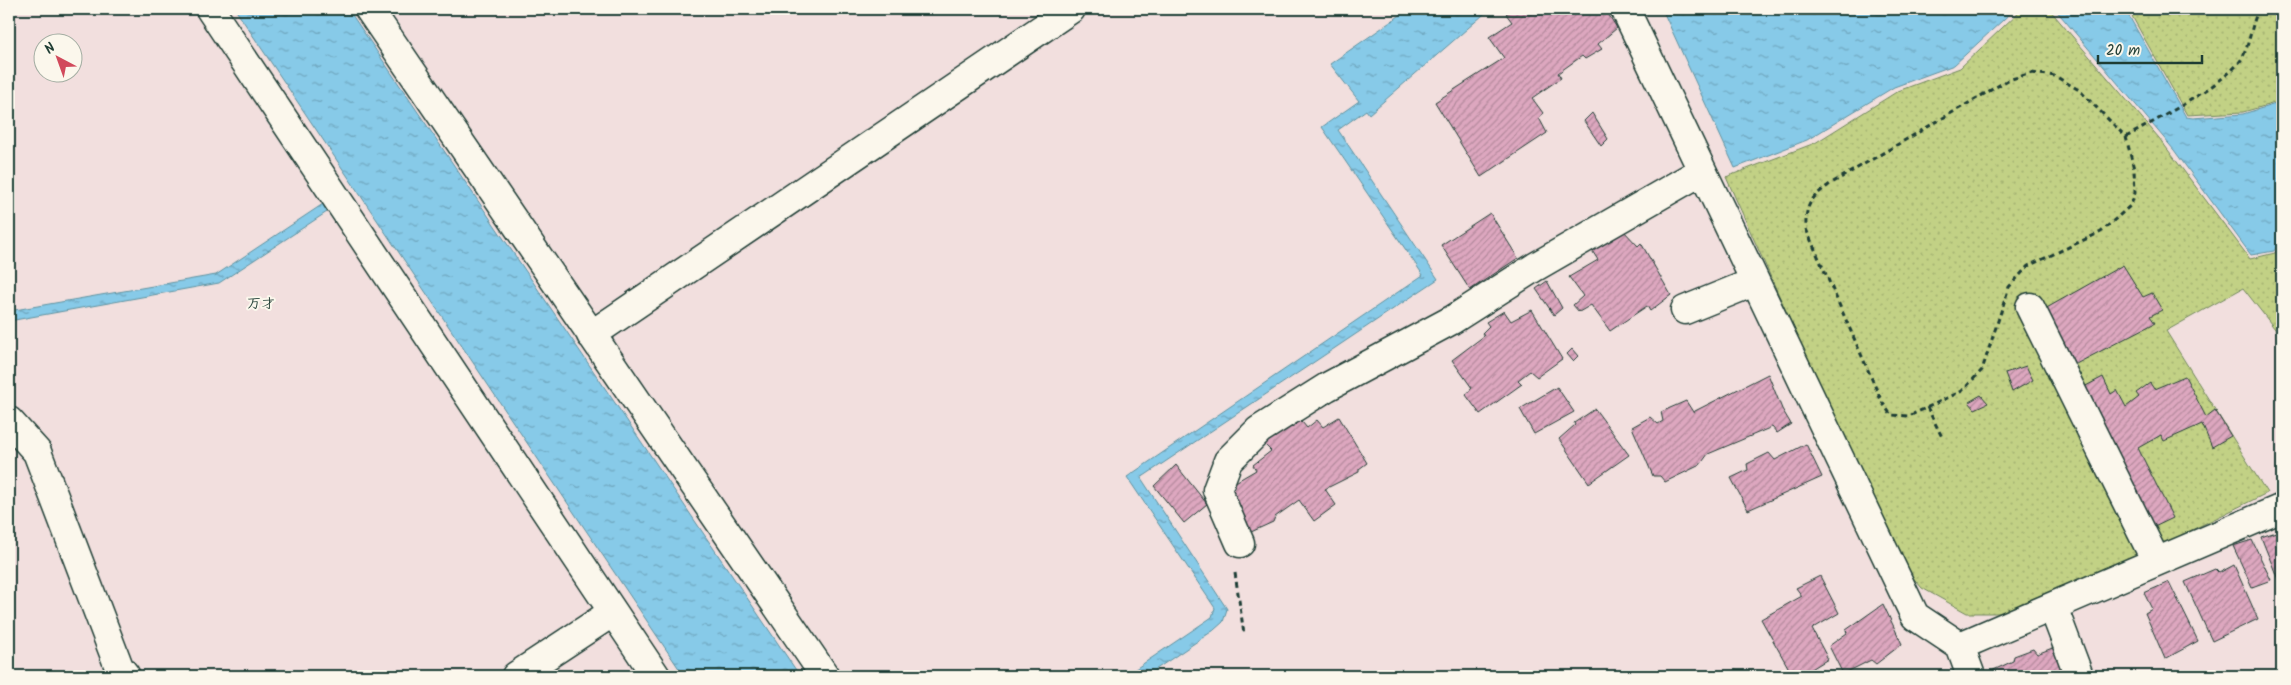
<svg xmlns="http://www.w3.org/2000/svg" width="2291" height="685" viewBox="0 0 2291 685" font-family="Kalam,'Klee One',sans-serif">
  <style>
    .park { fill: url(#park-dots); stroke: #70875c }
    .water { fill: url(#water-ripples); stroke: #5d92a0 }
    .building { fill: url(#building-hatch); stroke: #1f3d34 }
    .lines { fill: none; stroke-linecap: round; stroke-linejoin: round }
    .street-casing { stroke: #1f3d34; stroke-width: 31 }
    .path { stroke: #1f3d34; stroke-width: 3; stroke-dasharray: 5 4; stroke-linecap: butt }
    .street { stroke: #fbf7ec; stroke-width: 28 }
    .labels { text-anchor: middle; stroke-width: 4; stroke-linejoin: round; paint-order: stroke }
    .neighbourhood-label { font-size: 14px; font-weight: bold; fill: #1f3d34; stroke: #fbf7ec }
  </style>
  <defs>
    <pattern id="park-dots" width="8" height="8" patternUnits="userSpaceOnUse" patternTransform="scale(1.25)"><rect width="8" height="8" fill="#c2d185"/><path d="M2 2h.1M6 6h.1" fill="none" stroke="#a6b473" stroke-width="1.8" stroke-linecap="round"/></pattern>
    <pattern id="water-ripples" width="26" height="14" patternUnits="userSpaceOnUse" patternTransform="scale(1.25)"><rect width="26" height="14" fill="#87cae8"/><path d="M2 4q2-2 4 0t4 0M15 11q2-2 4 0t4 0" fill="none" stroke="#6ea5bd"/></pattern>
    <pattern id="building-hatch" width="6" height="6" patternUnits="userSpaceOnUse" patternTransform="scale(1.25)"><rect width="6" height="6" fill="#dda7bf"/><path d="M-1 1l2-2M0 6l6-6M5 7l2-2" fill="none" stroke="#b3899c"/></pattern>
  </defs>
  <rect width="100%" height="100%" fill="#f2dfde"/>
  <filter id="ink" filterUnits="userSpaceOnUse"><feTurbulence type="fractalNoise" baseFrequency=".02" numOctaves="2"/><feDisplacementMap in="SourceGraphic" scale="10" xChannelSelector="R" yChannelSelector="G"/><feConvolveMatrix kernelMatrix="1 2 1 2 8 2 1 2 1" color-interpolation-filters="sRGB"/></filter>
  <g filter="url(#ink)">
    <path class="park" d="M2022 9H2049L2159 138 2250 259 2275 253 2282 241V338L2243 288 2166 331 2267 493 2076 587 2010 613H1967L1922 588 1897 559 1726 177 1815 143 1898 91 1960 68Z
      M2128 9H2281L2278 30 2282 45V101L2243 112 2187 115Z"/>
    <path class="water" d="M235 9H348L800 676H684Z
      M1409 9H1490L1369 114 1366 110 1338 130 1438 279 1141 478 1227 609 1223 622 1214 630 1146 676H1125L1212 617 1215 608 1127 477 1423 275 1322 127 1359 101 1330 64Z
      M1662 9H2015L1954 65 1894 87 1807 140 1735 168Z
      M2055 9H2125L2186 117 2193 118 2243 114 2282 102V218L2281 239 2274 251 2251 255 2174 150Z
      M323 204 327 212 219 283 9 321V311L216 275Z"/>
    <path class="building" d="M1512 9H1522L1526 12 1530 9H1605L1617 28 1598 44 1602 49 1585 59 1582 56 1558 73 1561 78 1532 98 1543 113 1539 118 1547 133 1481 177 1435 102 1504 58 1489 37 1512 22 1506 14Z
      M1592 113 1608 139 1601 146 1584 121Z
      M1490 213 1518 258 1470 290 1441 245Z
      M1623 230 1638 246 1641 243 1671 295 1650 311 1647 306 1610 331 1591 305 1579 312 1573 305 1583 296 1569 277 1598 260 1591 249Z
      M2123 265 2143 297 2152 293 2162 310 2150 316 2155 323 2072 366 2043 310Z
      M1547 281 1562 308 1554 315 1536 289Z
      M1532 310 1562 359 1537 377 1530 371 1518 380 1522 384 1480 414 1466 395 1472 388 1452 360 1484 336 1482 333 1489 326 1486 322 1504 311 1511 321Z
      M1572 349 1578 356 1573 361 1567 354Z
      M2026 366 2033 380 2012 392 2005 373Z
      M1768 374 1782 409 1791 424 1777 433 1772 427 1708 454 1700 465 1665 482 1660 476H1653L1632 427 1650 417 1658 424 1663 421 1661 412 1686 401 1693 412Z
      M2185 376 2206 417 2215 410 2231 436 2212 447 2202 424 2164 441 2161 435 2138 448 2173 518 2148 530 2080 389 2103 377 2111 394 2117 390 2126 407 2139 397 2136 393 2150 383 2154 389Z
      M1557 387 1574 412 1534 434 1520 409Z
      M1981 395 1988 403 1975 409 1969 402Z
      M1595 409 1629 455 1589 483 1559 439 1575 425 1574 423Z
      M1297 416 1307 428 1317 420 1323 427 1339 417 1367 463 1359 469V472L1325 489 1336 505 1314 521 1299 500 1275 517 1273 522 1251 532 1227 487 1256 470 1253 465 1271 451 1264 444Z
      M1806 444 1822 477 1748 510 1731 478 1748 470 1747 464 1769 453 1775 460Z
      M1176 465 1207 504 1184 523 1154 486Z
      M2282 530V581L2279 582 2261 537Z
      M2252 540 2271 580 2252 587 2233 546Z
      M2234 565 2258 619 2212 641 2185 582 2215 569 2219 573Z
      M1820 576 1839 613 1812 629 1828 659 1800 676H1793L1761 619 1802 596 1796 588Z
      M2169 582 2198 641 2165 659 2145 613 2152 609 2144 593Z
      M1883 604 1902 644 1876 664 1871 660 1843 674 1829 646 1847 633 1846 630Z
      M2055 647 2067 676H1985V674L2013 661 2014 656 2033 649 2037 654Z
      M1736 670 1738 676H1721Z"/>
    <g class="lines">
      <defs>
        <path id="street" d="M210 9 656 676
          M369 9 825 676
          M1625 9 1915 616 1960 646 1971 676
          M2030 307 2156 561
          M1685 310 1754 282
          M591 335 1071 9
          M9 421 37 452 119 667 126 676
          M1240 543 1217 490 1228 461 1259 430 1327 387 1452 320 1535 267 1702 171
          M2053 607 2079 676
          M1960 646 2282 508
          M516 676 613 612"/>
      </defs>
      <use href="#street" class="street-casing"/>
      <path class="path" d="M2032 73 2055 76 2079 90 2126 137 2134 169 2135 193 2131 205 2101 232 2028 266 2009 287 1982 370 1962 391 1909 416 1891 415 1882 402 1806 229C1805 204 1811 198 1830 184L2008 80Z
        M2126 137C2156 120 2222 86 2241 60 2250 45 2251 24 2259 9
        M1927 407 1943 439
        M1235 573 1244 634"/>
      <use href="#street" class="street"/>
    </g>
  </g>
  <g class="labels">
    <g class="neighbourhood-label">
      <text x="261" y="308">万才</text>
    </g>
  </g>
  <rect width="2291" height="685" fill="none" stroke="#fbf7ec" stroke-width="30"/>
  <rect x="15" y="15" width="2261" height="655" fill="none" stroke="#1f3d34" stroke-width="2" filter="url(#ink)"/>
  <g transform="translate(58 58) rotate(319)"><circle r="24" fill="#fbf7ec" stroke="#a3ada2"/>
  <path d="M0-4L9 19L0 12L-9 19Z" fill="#d1495b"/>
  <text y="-8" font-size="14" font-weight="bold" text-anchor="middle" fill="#1f3d34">N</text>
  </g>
  <path d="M2098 55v8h104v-8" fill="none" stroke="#1f3d34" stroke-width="2.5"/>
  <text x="2106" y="55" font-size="15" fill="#1f3d34" stroke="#fbf7ec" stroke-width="4" paint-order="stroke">20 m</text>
</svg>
